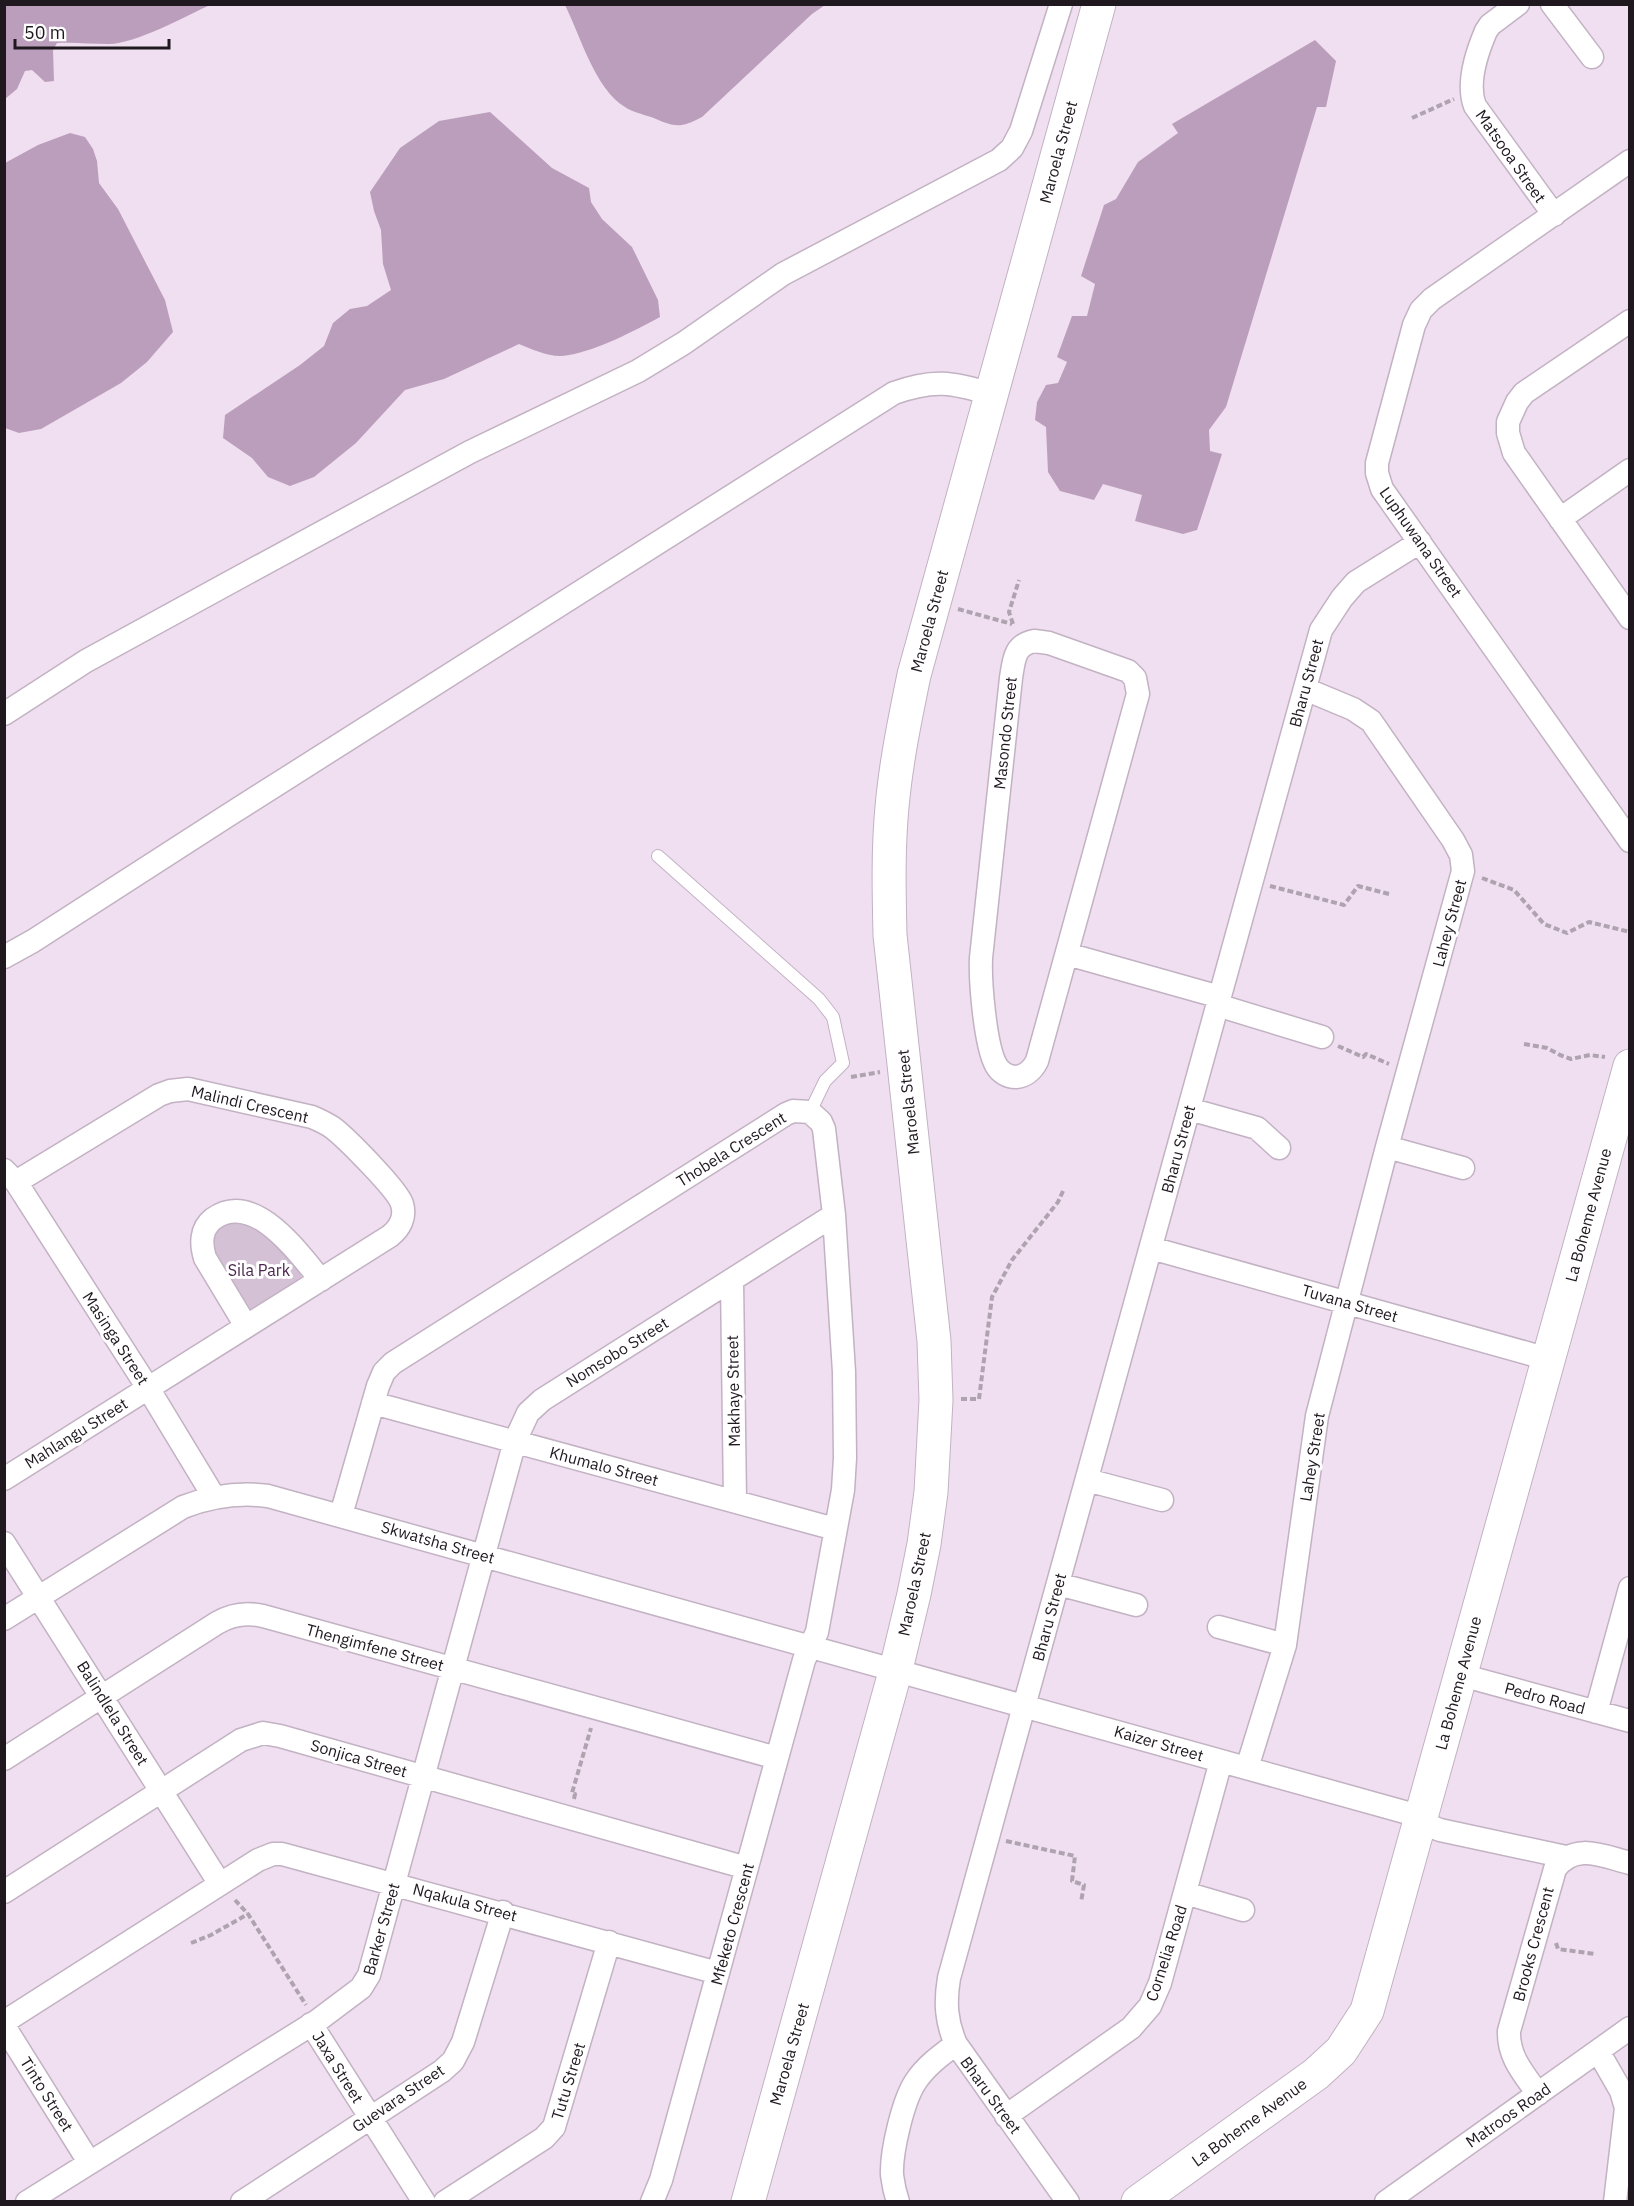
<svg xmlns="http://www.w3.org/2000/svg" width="1634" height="2206" viewBox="0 0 1634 2206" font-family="'IBM Plex Sans',sans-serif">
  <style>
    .green { fill: #d4c1d5 }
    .water { fill: #bb9ebc }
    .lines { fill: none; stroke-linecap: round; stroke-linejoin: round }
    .lane-casing { stroke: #c2b2c3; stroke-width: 14 }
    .street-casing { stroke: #c2b2c3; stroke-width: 25 }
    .secondary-casing { stroke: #c2b2c3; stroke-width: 35 }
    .path { stroke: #b0a3b0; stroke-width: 4; stroke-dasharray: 6 3; stroke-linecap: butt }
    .lane { stroke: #fff; stroke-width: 12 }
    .street { stroke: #fff; stroke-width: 22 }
    .secondary { stroke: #fff; stroke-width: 33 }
    .labels { text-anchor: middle; stroke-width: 6; stroke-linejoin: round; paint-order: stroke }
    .street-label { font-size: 16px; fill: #1f191f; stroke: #fff }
    .park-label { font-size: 16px; fill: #4b254e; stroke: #fff }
  </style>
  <rect width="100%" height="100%" fill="#f0dff0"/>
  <path class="green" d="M235 1220 263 1229 302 1272 300 1282 254 1310 249 1309 211 1252 215 1229Z"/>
  <path class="water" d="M5 4H210V5C186 16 135 44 109 44 91 44 74 42 57 43L53 50 54 81 45 82 32 70 25 71 17 89 5 99Z
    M565 5H825L812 14 702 117C679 129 675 127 651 117 642 114 632 112 625 107 595 89 580 35 565 5Z
    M1315 40 1336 61 1326 107H1317L1226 407 1209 430 1210 451 1222 454 1197 530 1183 534 1135 521 1142 495 1103 484 1094 500 1060 491 1048 472 1046 427 1035 420 1037 402 1046 385 1058 383 1067 362 1057 357 1072 316H1087L1095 284 1081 276 1104 205 1116 199 1138 162 1178 133 1172 124Z
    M490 112 552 168 589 188 591 202 602 219 632 247 658 300 660 317C634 331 598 350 569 355 552 359 534 350 519 344L444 379 405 390 356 443 314 477 290 486 268 477 252 458 223 438 225 415 300 365 324 346 333 323 350 309 367 306 391 290 383 264 381 230 374 211 370 192 400 148 439 121Z
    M70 133 85 137 93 149 97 161 99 183 118 209 165 300 173 332 147 362 121 383 41 429 19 433 5 428V163L38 145Z"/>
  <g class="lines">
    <defs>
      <path id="lane" d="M658 856 819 999 833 1017 843 1063 825 1081 810 1112"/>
      <path id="street" d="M1518 4 1490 25 1486 31C1477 52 1466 83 1475 106L1554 215
        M1552 4 1592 57
        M1630 161 1432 299 1421 310 1414 325 1377 463V473L1382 489 1630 841
        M1630 321 1524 393 1517 402 1508 422V433L1514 453 1630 618
        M1560 519 1630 470
        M1034 641 1049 643 1128 671 1135 678 1138 694 1037 1061C1033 1069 1026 1076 1016 1077 1007 1077 1000 1072 996 1065 985 1045 980 981 981 958L1011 678C1014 660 1014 645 1034 641Z
        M4 714 86 661 258 567 470 452 638 371 684 343 783 274 999 160 1012 148 1021 131 1061 4
        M1067 954 1220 997
        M4 957 33 941 227 816 894 393C933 379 952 382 991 394
        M1217 1005 1322 1037
        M1189 1109 1257 1128 1279 1148
        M1387 1147 1463 1168
        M4 1170 16 1182 148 1388 214 1497
        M1151 1248 1548 1359
        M732 1280 735 1501
        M246 1326 205 1258C201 1245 200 1229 213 1219 254 1189 298 1253 321 1280
        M373 1403 835 1529
        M4 1479 390 1236C400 1228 406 1217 402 1204 398 1190 346 1138 333 1128 326 1123 319 1120 312 1117L188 1089 170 1091 159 1095 16 1182
        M1087 1480 1162 1500
        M341 1515 378 1386 384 1372 393 1363 786 1114 793 1111 810 1112 821 1122 824 1129 834 1215 844 1372 845 1458 843 1490 817 1632 804 1660 661 2180 652 2202
        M4 1543 220 1884
        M1058 1584 1136 1605
        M4 1619 183 1507C212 1496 238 1492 268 1496L1408 1813 1420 1822 1440 1830 1566 1857
        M1219 1627 1285 1645
        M1461 1675 1630 1721
        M1596 1712 1630 1588
        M4 1759 217 1623C232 1614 246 1612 263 1616L777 1758
        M1247 1768 1285 1645 1317 1416 1387 1147 1463 871 1461 855 1453 840 1371 721 1353 709 1305 689
        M4 1892 241 1740 263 1733 280 1736 747 1868
        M1185 1893 1243 1910
        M4 2022 258 1860 273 1854H282L718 1973
        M311 2024 424 2202
        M4 2026 89 2162
        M1598 2051 1621 2091 1626 2108 1615 2202
        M1538 2094C1524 2074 1508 2057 1509 2031L1555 1869C1575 1842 1602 1856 1630 1863
        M1006 2116 1131 2028 1150 2006 1160 1983 1221 1761
        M27 2202 317 2021 361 1988 369 1975 515 1441 528 1413 542 1400 834 1215
        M242 2202 442 2071 453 2061 463 2042 503 1912
        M445 2202 544 2138 554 2127 609 1942
        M898 2202C895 2193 893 2183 892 2175 891 2152 903 2100 916 2081 926 2066 941 2055 956 2044
        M1068 2202 956 2044C946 2022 945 2002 949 1978L1321 630 1342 598 1356 582 1420 542
        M1386 2202 1630 2028"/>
      <path id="secondary" d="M748 2202 896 1669 914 1594 924 1544 931 1492 936 1400 934 1341 890 935C889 892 888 849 892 807 896 762 905 719 914 675L1099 4
        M1138 2202 1316 2074 1341 2051 1367 2011 1630 1066"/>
    </defs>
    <use href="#lane" class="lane-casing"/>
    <use href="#street" class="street-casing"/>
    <use href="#secondary" class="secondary-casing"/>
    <path class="path" d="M1412 118 1454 99
      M958 609 1012 624
      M1013 624 1009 612 1019 580
      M1482 878 1514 890 1544 924 1567 933 1589 922 1630 932
      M1270 886 1344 905 1358 886 1389 894
      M1524 1044 1547 1048 1560 1055 1571 1059 1590 1055 1605 1057
      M1338 1046 1363 1057 1366 1054 1389 1064
      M851 1077 880 1072
      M961 1399H979L992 1297 1012 1260 1058 1202 1064 1189
      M574 1799 575 1794 572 1793 591 1728
      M1006 1841 1075 1856 1072 1881 1084 1885 1081 1902
      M235 1900 248 1914 306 2005
      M191 1943 211 1935 248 1914
      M1556 1943 1558 1949 1595 1954"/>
    <use href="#lane" class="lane"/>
    <use href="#street" class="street"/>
    <use href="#secondary" class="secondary"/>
  </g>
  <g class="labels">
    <g class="street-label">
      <text transform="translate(1058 152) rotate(-75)" y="6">Maroela Street</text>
      <text transform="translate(1511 156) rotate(55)" y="6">Matsooa Street</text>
      <text transform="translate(1421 542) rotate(55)" y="6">Luphuwana Street</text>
      <text transform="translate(929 621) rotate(-75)" y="6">Maroela Street</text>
      <text transform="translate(1306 683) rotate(-75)" y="6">Bharu Street</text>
      <text transform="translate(1005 733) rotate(-84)" y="6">Masondo Street</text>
      <text transform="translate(1449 923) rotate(-75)" y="6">Lahey Street</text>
      <text transform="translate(908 1102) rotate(-96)" y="6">Maroela Street</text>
      <text transform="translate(250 1104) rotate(13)" y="6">Malindi Crescent</text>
      <text transform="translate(731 1149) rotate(-32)" y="6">Thobela Crescent</text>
      <text transform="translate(1178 1149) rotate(-75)" y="6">Bharu Street</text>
      <text transform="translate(1588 1215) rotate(-75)" y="6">La Boheme Avenue</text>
      <text transform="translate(1350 1303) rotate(16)" y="6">Tuvana Street</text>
      <text transform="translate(116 1338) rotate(57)" y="6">Masinga Street</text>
      <text transform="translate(617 1352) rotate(-32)" y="6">Nomsobo Street</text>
      <text transform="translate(733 1391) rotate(-91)" y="6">Makhaye Street</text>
      <text transform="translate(76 1433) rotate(-32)" y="6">Mahlangu Street</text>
      <text transform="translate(1312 1457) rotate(-81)" y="6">Lahey Street</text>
      <text transform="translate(604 1466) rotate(15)" y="6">Khumalo Street</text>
      <text transform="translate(438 1542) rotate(16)" y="6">Skwatsha Street</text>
      <text transform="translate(914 1584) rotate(-78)" y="6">Maroela Street</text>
      <text transform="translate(1049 1617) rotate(-75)" y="6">Bharu Street</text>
      <text transform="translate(375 1647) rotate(15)" y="6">Thengimfene Street</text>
      <text transform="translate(1458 1683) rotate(-75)" y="6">La Boheme Avenue</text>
      <text transform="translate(1545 1698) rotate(15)" y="6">Pedro Road</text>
      <text transform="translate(113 1713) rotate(58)" y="6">Balindlela Street</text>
      <text transform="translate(1159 1743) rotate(16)" y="6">Kaizer Street</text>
      <text transform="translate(359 1758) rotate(16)" y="6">Sonjica Street</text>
      <text transform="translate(465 1902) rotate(15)" y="6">Nqakula Street</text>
      <text transform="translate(732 1924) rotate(-75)" y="6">Mfeketo Crescent</text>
      <text transform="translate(381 1929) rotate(-74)" y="6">Barker Street</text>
      <text transform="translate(1533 1944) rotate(-75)" y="6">Brooks Crescent</text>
      <text transform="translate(1166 1953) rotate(-72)" y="6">Cornelia Road</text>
      <text transform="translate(789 2054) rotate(-74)" y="6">Maroela Street</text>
      <text transform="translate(338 2067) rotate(58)" y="6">Jaxa Street</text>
      <text transform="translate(568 2081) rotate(-73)" y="6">Tutu Street</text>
      <text transform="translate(47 2094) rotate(58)" y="6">Tinto Street</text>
      <text transform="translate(991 2095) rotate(54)" y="6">Bharu Street</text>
      <text transform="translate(398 2098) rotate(-34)" y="6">Guevara Street</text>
      <text transform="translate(1508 2115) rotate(-35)" y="6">Matroos Road</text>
      <text transform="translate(1249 2122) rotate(-36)" y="6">La Boheme Avenue</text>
    </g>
    <g class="park-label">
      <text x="259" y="1276">Sila Park</text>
    </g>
  </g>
  <rect width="1634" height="2206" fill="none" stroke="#1f191f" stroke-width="12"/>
  <path d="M15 39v9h154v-9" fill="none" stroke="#1f191f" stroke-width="3"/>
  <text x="24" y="39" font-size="18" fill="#1f191f" stroke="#ffffff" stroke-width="4.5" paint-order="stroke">50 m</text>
</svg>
